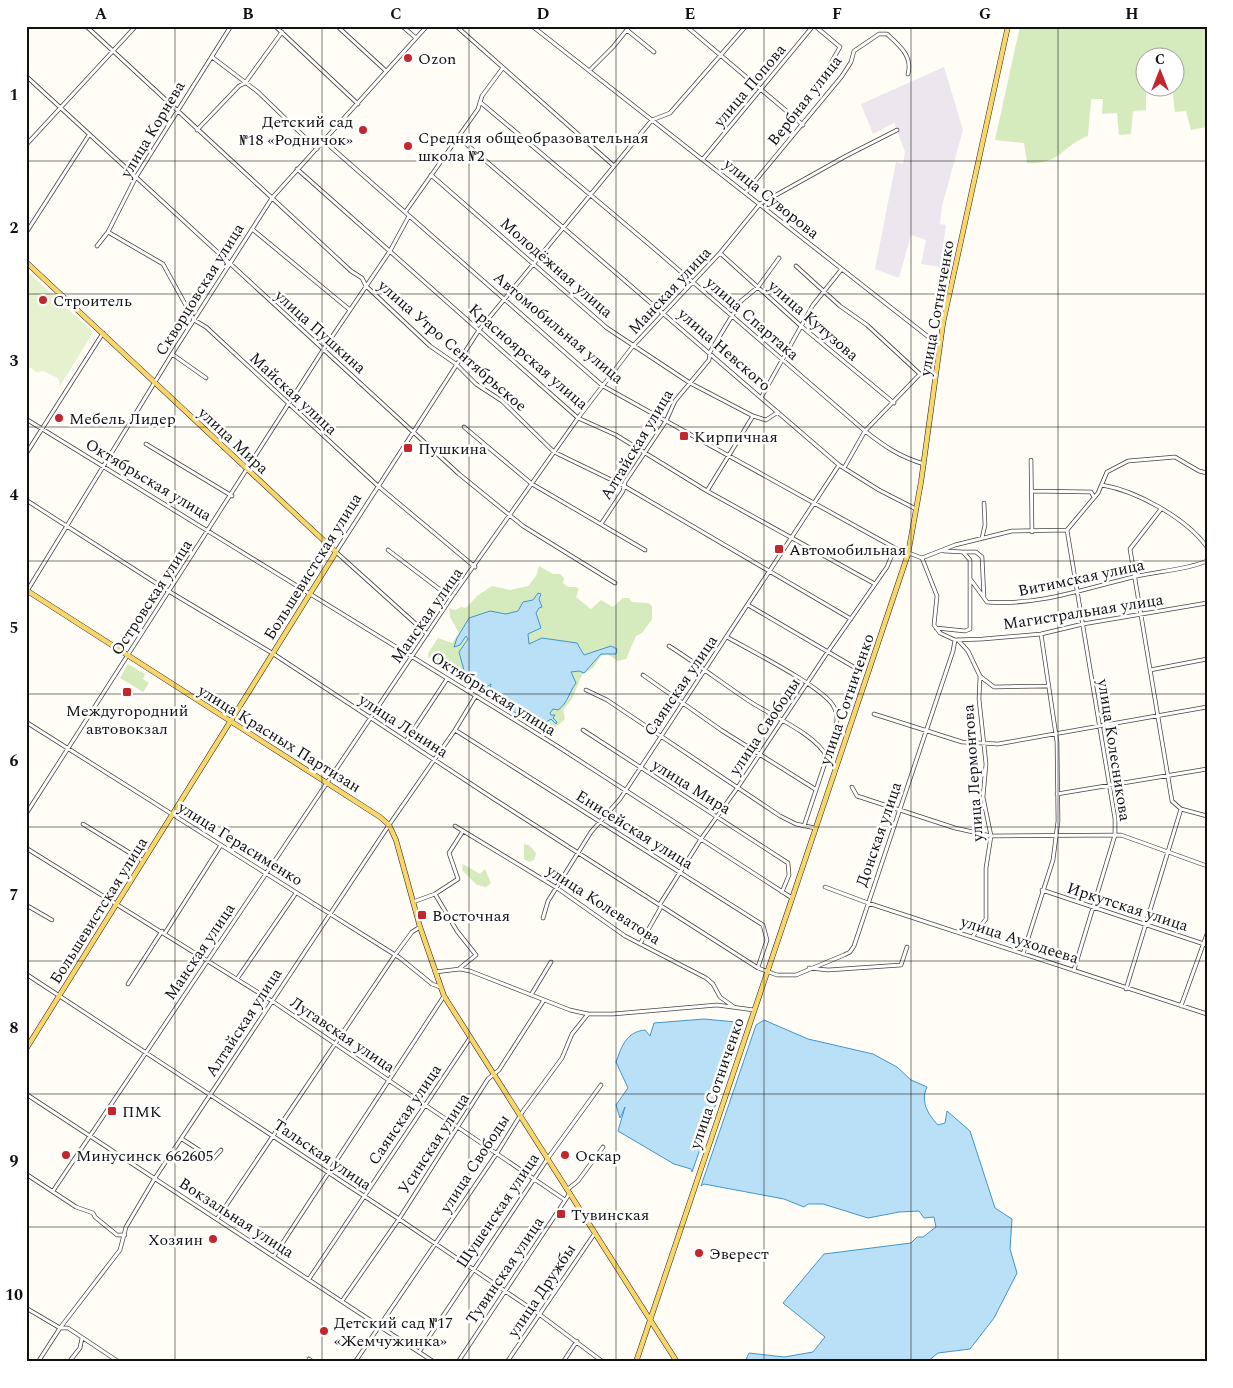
<svg xmlns="http://www.w3.org/2000/svg" width="1233" height="1388" viewBox="0 0 1233 1388" font-family="Spectral,serif">
  <style>
    .industrial { fill: #eee6ef }
    .green { fill: #d5ebbd }
    .pitch { fill: #e6f2cf }
    .water { fill: #b9e0f7; stroke: #3f96cf }
    .lines { fill: none; stroke-linecap: round; stroke-linejoin: round }
    .minor-casing { stroke: #444; stroke-width: 4.5 }
    .major-casing { stroke: #222; stroke-width: 5.5 }
    .minor { stroke: #fff; stroke-width: 3 }
    .major { stroke: #f9d66b; stroke-width: 4.5 }
    .grid { fill: none; stroke: #111; stroke-width: 1; stroke-opacity: 0.55 }
    .poi-dot { fill: #c4262e; stroke: #fff; stroke-width: 2 }
    .labels { text-anchor: middle; stroke-width: 5; stroke-linejoin: round; paint-order: stroke }
    .poi-label { font-size: 16px; fill: #111; stroke: #fff; text-anchor: start }
    .street-label { font-size: 16px; fill: #111; stroke: #fff }
    .neatline { fill: none; stroke: #111; stroke-width: 2 }
    .grid-label { font-size: 16px; text-anchor: middle; font-weight: bold; fill: #111 }
  </style>
  <rect width="100%" height="100%" fill="#fffdf5"/>
  <path class="industrial" d="M944 67 963 130 942 206 940 224 946 225 940 267 921 264 926 240 911 235 899 278 875 269 896 162 903 164 905 152 894 123 873 134 861 104Z"/>
  <path class="green" d="M1020 26H1207V127L1191 130 1186 111 1175 112 1172 88H1176V58H1146V110L1133 111 1131 134 1119 135 1117 113 1102 114 1103 99H1091L1088 136C1061 146 1061 165 1027 163L1024 143 995 140Z
    M539 566 553 574H560L564 578 563 583 568 587H576L579 589 576 597 591 609 601 600 613 607 623 598H629L632 602 648 603 652 606V619L642 633 636 636 626 659 618 661 607 654 601 656 593 668 582 675 572 699 563 710 565 719 554 729 547 725 545 729H537L487 697 470 683 428 657V653L438 638 452 643 459 633 450 617 449 608 455 610 461 607 466 608 477 596 492 586 510 590 528 586 536 576Z
    M128 664 145 674 143 679 149 683 143 692 120 678Z
    M524 844 529 845 536 853 534 860 529 862 524 859Z
    M463 864 480 874 485 869 491 883 486 887 477 885 462 870Z"/>
  <path class="pitch" d="M26 270 92 331 91 336 60 386 58 378 43 371 37 372 26 365Z"/>
  <path class="water" d="M538 593 541 594 539 599 542 607 539 608 536 613 541 628 528 634 529 644 542 638 577 643 584 655 611 646 617 649 616 654H601L584 673 579 671 571 672 576 683C569 692 568 703 558 710L553 709 550 713 551 715H555L553 718 557 722 556 724 551 719 541 725 537 721 533 722 521 717 520 711 516 713 492 699 497 695 490 690 491 684 483 689 478 681 475 682 470 675 465 674 459 652 468 639 466 636 460 645 454 647 457 638 469 618 490 611 506 614 518 611 523 602 533 600Z
    M704 1019 736 1022 743 1026 692 1172 691 1169 674 1164 618 1131 625 1107 620 1118 616 1105 628 1088 616 1062C622 1046 626 1032 645 1030L650 1036 654 1023Z
    M764 1020 808 1039 873 1054 897 1067 911 1080 927 1087C920 1102 928 1114 938 1125L945 1123 947 1111 970 1131 995 1208 1012 1219 1010 1249 1017 1273 994 1318 970 1349 938 1353 927 1362H745L749 1353 784 1357 813 1352 825 1337 783 1303 824 1254 911 1243 917 1237H923L936 1227 934 1217 924 1218 919 1211 899 1212 868 1218 823 1204H808L804 1207 784 1199 704 1184 701 1186 756 1025Z"/>
  <g class="lines">
    <defs>
      <path id="minor" d="M86 26 351 271 362 278 366 286 430 346 456 364 476 384 502 401 554 452 624 486 851 619
        M275 26 358 104
        M337 26 386 71
        M402 26 416 38
        M456 26 614 166
        M532 26 940 346
        M686 26 803 125
        M815 26 840 47 827 70
        M627 30 654 52
        M212 57 258 92 317 149
        M590 70 613 47 630 26
        M26 76 459 474 523 526 615 583
        M480 102 650 245 865 431C884 446 900 457 924 464
        M197 130 239 86 245 83 282 32
        M458 137 839 465 879 490 916 509
        M324 141 603 386 895 548 922 558 937 596 934 625 940 633 955 640 983 639 1041 634 1083 624 1207 603
        M26 145 136 26
        M703 159 813 26
        M297 169 578 418 616 435 707 491 875 584
        M431 175 607 328 690 383 753 416 766 420 778 412
        M746 192 842 76 851 62 854 51 879 34H887C899 45 913 56 908 74
        M406 211 478 109 482 96 502 69
        M252 229 350 310
        M108 232 163 264 194 320 206 327 378 486 475 567
        M26 233 89 135
        M97 246 108 232 136 177 231 26
        M720 253 801 326 894 403
        M796 266 840 306 867 325 920 374 865 431 844 468
        M172 354 206 378
        M762 396 813 305 841 270
        M26 419 557 746 792 898
        M464 427 532 484 645 550
        M146 444 232 496
        M26 454 103 333
        M1031 460 1032 532
        M1102 485C1137 491 1186 518 1207 547
        M707 491 753 416
        M1031 491 1091 492 1094 497
        M26 500 170 592 272 653 494 799 758 968 777 975H796L844 955 850 952 854 946 953 651 955 640
        M601 524 623 491 625 482 666 421 675 401 709 360 710 352 741 301 758 287 779 258
        M1067 530 1115 819V835L1074 970
        M982 538 985 525 984 503
        M388 550 451 598
        M964 552H976L982 557 984 598
        M922 558 955 545 1012 531 1067 530 1098 493 1107 472 1128 461 1175 457 1199 471 1207 473
        M971 580 987 602C1038 606 1083 589 1133 577 1157 571 1183 571 1207 561
        M27 591 172 354 272 198 427 26
        M748 605 859 670
        M936 628 965 631 970 629V560L963 552 944 551
        M427 634 336 552 479 330 652 120 670 113 746 26
        M727 637C749 650 824 687 834 707 838 714 837 722 836 730L804 826
        M958 640 968 651 980 676 979 699 986 764 983 797 991 836 986 868V919L973 936
        M669 646C696 663 722 683 749 701 770 715 816 734 827 757
        M1150 670 1207 659
        M643 675 721 730 815 789
        M981 677 994 687 1047 686
        M586 690 607 700 780 816 796 824 815 828
        M874 714 962 742 998 744 1207 707
        M26 722 400 958 432 984 440 987
        M455 730 763 925 767 940 758 967
        M583 730 788 863 789 875 782 892
        M406 741 447 679
        M852 787 857 796 955 828 991 836 1121 835 1207 866
        M1057 794 1207 769
        M1181 809 1207 816
        M26 814 323 350 390 251 409 216
        M83 824 143 861
        M455 826 557 888 625 936 706 978 713 984 720 997 734 1007
        M26 848 272 1001 565 1200
        M825 887 868 903 1207 1014
        M1042 890 1207 945
        M435 894 457 931 476 955 460 968
        M413 902 435 894 458 879 449 853 463 831
        M26 905 52 920
        M543 918 548 901 591 832 620 799 839 465
        M165 933 221 845
        M640 944 660 909V904L701 839 738 787 829 650 887 567 895 548
        M1023 954 1053 860 1058 821 1057 742 1041 634
        M809 968 828 970 901 965 907 947
        M435 972 460 969 470 971 570 1010 588 1014H613L717 1005 754 1010
        M26 974 399 1219 539 1314 603 1362
        M237 979 296 893
        M128 984 162 931
        M1126 989 1181 809 1172 801 1130 549 1161 509
        M531 995 551 962
        M1181 1006 1207 934
        M26 1094 434 1362
        M182 1139 213 1159 221 1150
        M26 1174 76 1207 93 1213 95 1217 117 1235H125
        M568 1189 578 1181 603 1147
        M53 1191 451 598 578 418 633 346 720 253 760 204 846 156 897 130
        M217 1219 395 955 412 932 420 927
        M274 1256 444 996
        M309 1279 470 1038
        M342 1301 399 1219 488 1079 499 1070 544 1000
        M26 1308 60 1328H68L119 1362
        M419 1352 548 1158 601 1085
        M309 1359 313 1362
        M38 1362 60 1328 120 1250 126 1227 155 1178 389 825 455 730 475 697
        M69 1362 80 1348 82 1338
        M355 1362 497 1153 523 1111 562 1058 572 1034 588 1014
        M458 1362 570 1193
        M507 1362 595 1233
        M563 1362 577 1341"/>
      <path id="major" d="M26 262 336 552 26 1049
        M26 590 380 817 389 825 396 840 420 927 444 996 677 1362
        M636 1362 908 554 921 482 943 323 1008 26"/>
    </defs>
    <use href="#minor" class="minor-casing"/>
    <use href="#major" class="major-casing"/>
    <use href="#minor" class="minor"/>
    <use href="#major" class="major"/>
  </g>
  <path class="grid" d="M175 26V1362M322 26V1362M469 26V1362M616 26V1362M764 26V1362M911 26V1362M1058 26V1362M26 161H1207M26 294H1207M26 427H1207M26 561H1207M26 694H1207M26 827H1207M26 961H1207M26 1094H1207M26 1227H1207"/>
  <g class="poi-dot">
    <circle cx="408" cy="58" r="5"/>
    <circle cx="363" cy="130" r="5"/>
    <circle cx="408" cy="146" r="5"/>
    <circle cx="43" cy="300" r="5"/>
    <circle cx="59" cy="418" r="5"/>
    <rect x="679" y="431" width="10" height="10" rx="2.5"/>
    <rect x="403" y="443" width="10" height="10" rx="2.5"/>
    <rect x="774" y="544" width="10" height="10" rx="2.5"/>
    <rect x="122" y="687" width="10" height="10" rx="2.5"/>
    <rect x="417" y="910" width="10" height="10" rx="2.5"/>
    <rect x="107" y="1106" width="10" height="10" rx="2.5"/>
    <circle cx="66" cy="1155" r="5"/>
    <circle cx="565" cy="1155" r="5"/>
    <rect x="556" y="1209" width="10" height="10" rx="2.5"/>
    <circle cx="213" cy="1239" r="5"/>
    <circle cx="699" cy="1253" r="5"/>
    <circle cx="324" cy="1331" r="5"/>
  </g>
  <g class="labels">
    <g class="poi-label">
      <text x="418" y="64">Ozon</text>
      <text x="353" y="127" text-anchor="end">Детский сад<tspan x="353" dy="18">№18 «Родничок»</tspan></text>
      <text x="418" y="143">Средняя общеобразовательная<tspan x="418" dy="18">школа №2</tspan></text>
      <text x="53" y="306">Строитель</text>
      <text x="69" y="424">Мебель Лидер</text>
      <text x="694" y="442">Кирпичная</text>
      <text x="418" y="454">Пушкина</text>
      <text x="789" y="555">Автомобильная</text>
      <text x="127" y="716" text-anchor="middle">Междугородний<tspan x="127" dy="18">автовокзал</tspan></text>
      <text x="432" y="921">Восточная</text>
      <text x="122" y="1117">ПМК</text>
      <text x="76" y="1161">Минусинск 662605</text>
      <text x="575" y="1161">Оскар</text>
      <text x="571" y="1220">Тувинская</text>
      <text x="203" y="1245" text-anchor="end">Хозяин</text>
      <text x="709" y="1259">Эверест</text>
      <text x="334" y="1328">Детский сад №17<tspan x="334" dy="18">«Жемчужинка»</tspan></text>
    </g>
    <g class="street-label">
      <text transform="translate(749 85) rotate(-50)" y="6">улица Попова</text>
      <text transform="translate(804 100) rotate(-52)" y="6">Вербная улица</text>
      <text transform="translate(152 129) rotate(-59)" y="6">улица Корнева</text>
      <text transform="translate(772 198) rotate(39)" y="6">улица Суворова</text>
      <text transform="translate(557 267) rotate(41)" y="6">Молодёжная улица</text>
      <text transform="translate(199 289) rotate(-58)" y="6">Скворцовская улица</text>
      <text transform="translate(669 290) rotate(-47)" y="6">Манская улица</text>
      <text transform="translate(936 308) rotate(-80)" y="6">улица Сотниченко</text>
      <text transform="translate(753 318) rotate(41)" y="6">улица Спартака</text>
      <text transform="translate(814 320) rotate(41)" y="6">улица Кутузова</text>
      <text transform="translate(559 327) rotate(40)" y="6">Автомобильная улица</text>
      <text transform="translate(321 331) rotate(42)" y="6">улица Пушкина</text>
      <text transform="translate(453 345) rotate(41)" y="6">улица Утро Сентябрьское</text>
      <text transform="translate(725 349) rotate(41)" y="6">улица Невского</text>
      <text transform="translate(529 356) rotate(41)" y="6">Красноярская улица</text>
      <text transform="translate(294 393) rotate(43)" y="6">Майская улица</text>
      <text transform="translate(234 440) rotate(43)" y="6">улица Мира</text>
      <text transform="translate(636 444) rotate(-59)" y="6">Алтайская улица</text>
      <text transform="translate(149 479) rotate(31)" y="6">Октябрьская улица</text>
      <text transform="translate(312 566) rotate(-58)" y="6">Большевистская улица</text>
      <text transform="translate(1081 577) rotate(-12)" y="6">Витимская улица</text>
      <text transform="translate(151 597) rotate(-57)" y="6">Островская улица</text>
      <text transform="translate(1083 611) rotate(-9)" y="6">Магистральная улица</text>
      <text transform="translate(426 615) rotate(-55)" y="6">Манская улица</text>
      <text transform="translate(680 685) rotate(-56)" y="6">Саянская улица</text>
      <text transform="translate(494 693) rotate(32)" y="6">Октябрьская улица</text>
      <text transform="translate(846 699) rotate(-71)" y="6">улица Сотниченко</text>
      <text transform="translate(404 725) rotate(33)" y="6">улица Ленина</text>
      <text transform="translate(764 726) rotate(-56)" y="6">улица Свободы</text>
      <text transform="translate(280 738) rotate(32)" y="6">улица Красных Партизан</text>
      <text transform="translate(1115 750) rotate(81)" y="6">улица Колесникова</text>
      <text transform="translate(972 773) rotate(-94)" y="6">улица Лермонтова</text>
      <text transform="translate(692 786) rotate(32)" y="6">улица Мира</text>
      <text transform="translate(635 829) rotate(32)" y="6">Енисейская улица</text>
      <text transform="translate(878 834) rotate(-71)" y="6">Донская улица</text>
      <text transform="translate(241 843) rotate(32)" y="6">улица Герасименко</text>
      <text transform="translate(604 904) rotate(33)" y="6">улица Колеватова</text>
      <text transform="translate(1128 906) rotate(18)" y="6">Иркутская улица</text>
      <text transform="translate(98 910) rotate(-58)" y="6">Большевистская улица</text>
      <text transform="translate(1020 939) rotate(18)" y="6">улица Ауходеева</text>
      <text transform="translate(199 951) rotate(-56)" y="6">Манская улица</text>
      <text transform="translate(243 1022) rotate(-57)" y="6">Алтайская улица</text>
      <text transform="translate(343 1034) rotate(34)" y="6">Лугавская улица</text>
      <text transform="translate(716 1083) rotate(-71)" y="6">улица Сотниченко</text>
      <text transform="translate(404 1114) rotate(-56)" y="6">Саянская улица</text>
      <text transform="translate(433 1143) rotate(-57)" y="6">Усинская улица</text>
      <text transform="translate(323 1154) rotate(34)" y="6">Тальская улица</text>
      <text transform="translate(474 1163) rotate(-57)" y="6">улица Свободы</text>
      <text transform="translate(497 1210) rotate(-56)" y="6">Шушенская улица</text>
      <text transform="translate(237 1217) rotate(33)" y="6">Вокзальная улица</text>
      <text transform="translate(504 1270) rotate(-56)" y="6">Тувинская улица</text>
      <text transform="translate(541 1290) rotate(-56)" y="6">улица Дружбы</text>
    </g>
  </g>
  <rect width="1233" height="1388" fill="none" stroke="#ffffff" stroke-width="55"/>
  <g transform="translate(1160 72)"><circle r="24" fill="#ffffff" stroke="#a0a0a0"/>
  <path d="M0-4L9 19L0 12L-9 19Z" fill="#c4262e"/>
  <text y="-8" font-size="14" font-weight="bold" text-anchor="middle" fill="#111111">С</text>
  </g>
  <rect x="28" y="28" width="1178" height="1332" class="neatline"/>
  <g class="grid-label">
    <text x="101" y="19">A</text>
    <text x="248" y="19">B</text>
    <text x="396" y="19">C</text>
    <text x="543" y="19">D</text>
    <text x="690" y="19">E</text>
    <text x="837" y="19">F</text>
    <text x="985" y="19">G</text>
    <text x="1132" y="19">H</text>
    <text x="14" y="100">1</text>
    <text x="14" y="233">2</text>
    <text x="14" y="366">3</text>
    <text x="14" y="500">4</text>
    <text x="14" y="633">5</text>
    <text x="14" y="766">6</text>
    <text x="14" y="900">7</text>
    <text x="14" y="1033">8</text>
    <text x="14" y="1166">9</text>
    <text x="14" y="1300">10</text>
  </g>
</svg>
